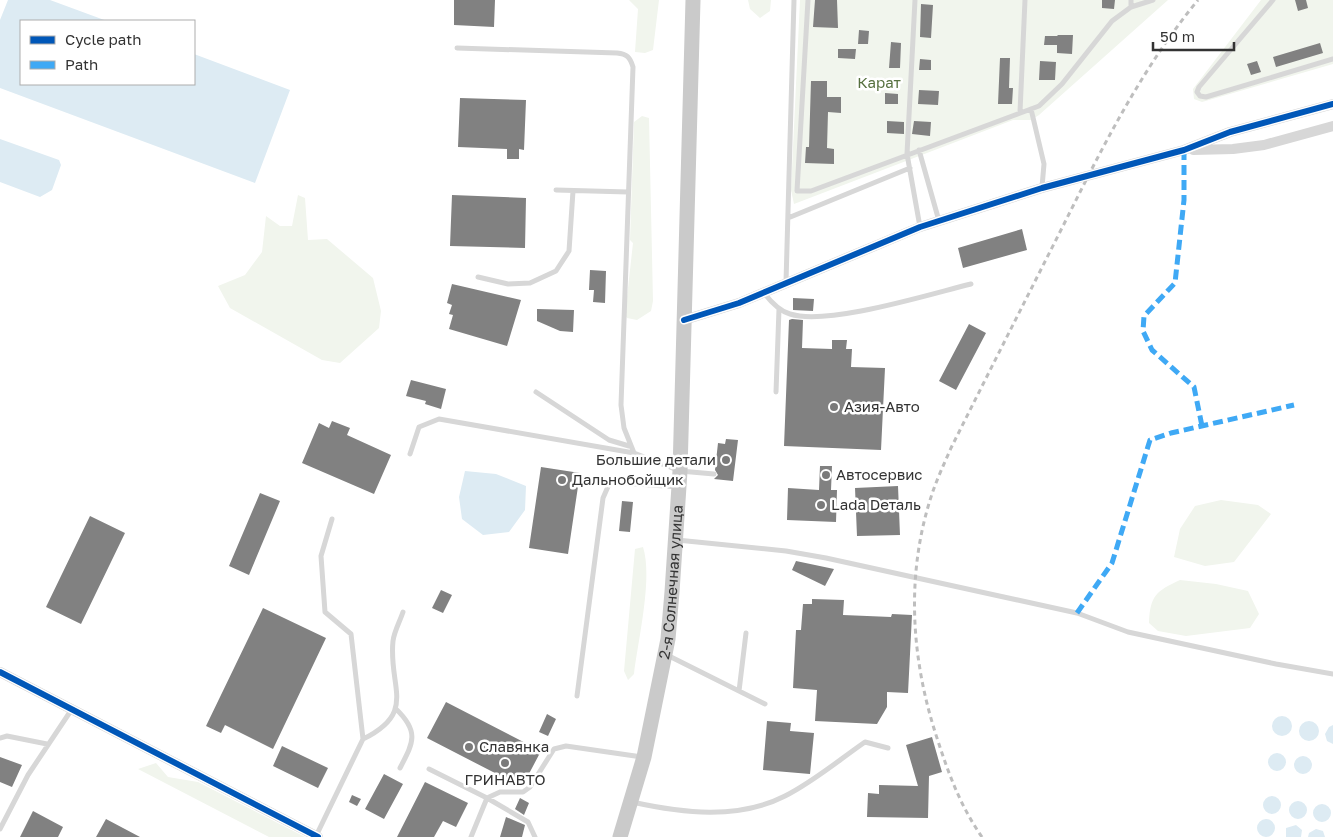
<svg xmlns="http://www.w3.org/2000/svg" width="1333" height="837" viewBox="0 0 1333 837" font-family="'Golos Text',sans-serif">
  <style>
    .green { fill: #f1f5ed }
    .water { fill: #ddebf3 }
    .building { fill: #818181 }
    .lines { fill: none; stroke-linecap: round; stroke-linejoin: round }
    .service { stroke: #d7d7d7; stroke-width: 5 }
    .minor { stroke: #d7d7d7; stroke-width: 10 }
    .primary { stroke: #cacaca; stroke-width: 15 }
    .rail { stroke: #bebebe; stroke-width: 3; stroke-dasharray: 5 4; stroke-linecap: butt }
    .quiet { stroke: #3fa9f5; stroke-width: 5; stroke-dasharray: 10 5; stroke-linecap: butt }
    .cycleway-casing { stroke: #fff; stroke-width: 9 }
    .cycleway { stroke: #0057b8; stroke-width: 6 }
    .poi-dot { fill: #7a7a7a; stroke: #fff; stroke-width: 2 }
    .labels { text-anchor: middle; stroke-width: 5; stroke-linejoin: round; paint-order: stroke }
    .park-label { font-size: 15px; fill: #56703f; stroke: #fff }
    .poi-label { font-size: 15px; fill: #333; stroke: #fff; text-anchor: start }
    .street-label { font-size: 15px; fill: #333; stroke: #fff }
  </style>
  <rect width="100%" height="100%" fill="#fff"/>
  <path class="green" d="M629 0H659L653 50 645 53 635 52 638 9Z
    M748 0H771L770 11 760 18 750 9Z
    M800 0H1168L1039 115 1031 120H1013L794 204 791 190Z
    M1261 0H1333V64L1202 102 1194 99 1193 89Z
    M642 116 649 118 653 301 651 311 637 320 627 318 625 315 633 243 630 240 634 122Z
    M298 195 305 198 308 240 327 239 373 278 381 311 379 328 340 363 322 360 230 308 218 286 245 275 262 252 266 216 280 226H292Z
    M1221 500 1258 505 1271 514 1234 562 1205 566 1174 557 1180 529 1195 506Z
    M643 547C653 578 638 640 634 674L628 680 624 671 635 549Z
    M1180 580 1216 584 1248 591 1259 614 1250 628 1186 636 1158 631 1149 623C1150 596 1156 591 1180 580Z
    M156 763 168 777 198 782 305 837H269L138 769Z"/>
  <path class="water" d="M8 0H50L107 21H21V84H194V54L290 90 255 183 0 88V20Z
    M0 139 59 160 61 165 52 190 40 197 0 182Z
    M465 471 496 474 526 486 525 510 509 532 483 535 462 519 459 497Z
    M1272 726a10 10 0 1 1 20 0a10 10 0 1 1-20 0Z
    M1299 731a10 10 0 1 1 20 0a10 10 0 1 1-20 0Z
    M1333 725V744L1327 741 1325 734 1329 727Z
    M1268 762a9 9 0 1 1 18 0a9 9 0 1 1-18 0Z
    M1294 765a9 9 0 1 1 18 0a9 9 0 1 1-18 0Z
    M1263 805a9 9 0 1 1 18 0a9 9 0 1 1-18 0Z
    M1289 810a9 9 0 1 1 18 0a9 9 0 1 1-18 0Z
    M1313 813a9 9 0 1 1 18 0a9 9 0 1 1-18 0Z
    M1257 828a9 9 0 1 1 18 0a9 9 0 1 1-18 0Z
    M1296 825 1302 830 1301 837H1286V828Z
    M1316 829 1323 831 1325 837H1308L1309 833Z"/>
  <path class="building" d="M454 0H495L494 27 454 25Z
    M815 0H837L838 28 813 27Z
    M1102 0H1115L1114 9 1102 8Z
    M1295 0H1306L1308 8 1298 11Z
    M921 4 933 5 931 38 920 37Z
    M859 30 869 31 868 44H858Z
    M1058 35H1073L1072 54 1057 53V45H1044L1045 36H1057Z
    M891 42 901 43 900 68H889Z
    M1320 43 1323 53 1276 67 1273 57Z
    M838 49H856L855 59 838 58Z
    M1000 58H1010L1009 88H1013L1012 104H998Z
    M920 59 931 60V70H919Z
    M1040 61 1056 62 1055 80H1039Z
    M1257 61 1261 72 1251 75 1247 64Z
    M811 81H827V97H841V113L828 112 827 148 834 149V164L805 163 806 147H809Z
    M919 90 939 91 938 105 918 104Z
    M885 93 898 94V104H885Z
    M460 98 526 100 524 150 519 149V159H507V149L458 147Z
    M887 121 904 122V134L887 133Z
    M914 121 931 122 930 136 912 134Z
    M452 195 526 198 525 248 450 246Z
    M1022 229 1027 250 963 268 958 248Z
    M590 270 606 271 605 303 593 302 594 290H589Z
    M452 284 521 300 507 346 449 329 453 315 449 314 452 305 447 303Z
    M793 298 814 299 813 311 793 310Z
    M537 309 574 310 573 332 560 331 537 321Z
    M792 319 803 320 802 348 832 349V340H847L846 349H852L851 367 885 368 881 450 784 446 789 320Z
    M969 324 986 333 956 390 939 381Z
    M411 380 446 389 441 409 425 404 426 401 406 396Z
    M332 421 350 428 347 435 391 455 374 494 302 463 319 423 329 428Z
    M726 439 738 440 733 481 714 479 718 475 715 470 718 443 725 444Z
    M820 466H832L831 490H837L836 522 787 520 788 488 819 490Z
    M541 467 580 473 568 554 529 548Z
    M898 486 900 535 857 536 855 488Z
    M260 493 280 501 249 575 229 566Z
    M622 501 633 502 630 532 619 531Z
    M90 516 125 533 81 624 46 607Z
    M796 561 834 569 825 586 792 570Z
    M441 590 452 595 443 613 432 608Z
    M812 599 844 600 843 615 891 617 892 614 912 615 908 693 887 692V707L877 724 815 721 817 690 793 688 796 630H801L803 604H812Z
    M263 608 326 638 273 749 225 725 221 733 206 726Z
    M446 702 541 751 522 787 427 738Z
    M547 714 556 719 548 736 539 732Z
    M767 721 791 723 790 731 814 733 810 774 763 770Z
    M932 737 942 772 929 776 928 818 867 817 868 793 879 794V785L918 786 906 745Z
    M282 746 328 768 318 788 273 766Z
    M0 757 22 765 12 787 0 782Z
    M384 774 403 784 384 819 365 809Z
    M425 782 468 803 456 827 443 821 434 837H397Z
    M352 795 361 799 357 806 349 802Z
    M520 798 529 803 524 815 515 809Z
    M33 811 63 827 58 837H20Z
    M506 817 525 825 522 837H500Z
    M106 819 140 837H96Z"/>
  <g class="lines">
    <path class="service" d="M808 0 797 191H811L1039 106 1062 84 1112 21 1131 7V0
      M915 0 907 154 920 227
      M1273 0 1199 87 1197 92 1200 96 1206 97 1333 59
      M1131 7 1153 0
      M457 48 617 53C627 54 630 57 633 67L621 405 624 428 634 453 680 471 714 474
      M1031 109 1044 164 1042 187
      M1020 112 1025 0
      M919 150 939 221
      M556 190 628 192
      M788 218 910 168
      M478 277 508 284 530 283 556 271 569 251 573 191
      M786 282 794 0
      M764 293C771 302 779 311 790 314 828 326 930 294 971 284
      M536 392 609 440 629 446
      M776 392 779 309
      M410 454 419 427 439 419 634 453
      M677 540 786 551 826 558 1077 613 1128 632 1276 664 1333 674
      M667 655 765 704
      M739 691 746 633
      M577 696 603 498 610 482 678 487
      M396 709C420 732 413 743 400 768
      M0 738 7 736 47 744
      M363 739C418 712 388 687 393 641 394 632 400 621 403 612
      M429 769 487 798 528 822 535 837
      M632 802C682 813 738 820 785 796 813 782 839 760 865 742L888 748
      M0 829 28 775 72 709
      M316 836 363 739 351 634 325 612 321 556 332 519
      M471 837 487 798 500 792H523L530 787 554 749 566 746 642 757"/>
    <path class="minor" d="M1193 150 1233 149 1264 145 1333 126
      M684 320 739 303 920 227 1042 188 1184 150 1230 132 1333 104
      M0 672 318 837"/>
    <path class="primary" id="s1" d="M620 837 644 757 668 639 672 592 680 471 693 0"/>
    <path class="rail" d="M982 837C961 807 949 775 938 741 911 661 905 575 932 494 937 479 944 464 951 448 988 374 1026 299 1064 224 1103 146 1142 68 1198 0"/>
    <path class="quiet" d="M1184 150V200L1175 283 1144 316 1143 331 1152 350 1194 387 1202 426
      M1077 613 1112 563 1150 440 1171 433 1294 405"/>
    <defs>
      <path id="cycleway" d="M684 320 739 303 920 227 1042 188 1184 150 1230 132 1333 104
        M0 672 318 837"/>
    </defs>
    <use href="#cycleway" class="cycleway-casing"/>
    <use href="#cycleway" class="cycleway"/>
  </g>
  <g class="poi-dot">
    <circle cx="834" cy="407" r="5"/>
    <circle cx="726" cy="460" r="5"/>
    <circle cx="826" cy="475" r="5"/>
    <circle cx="562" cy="480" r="5"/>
    <circle cx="821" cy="505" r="5"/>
    <circle cx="469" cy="747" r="5"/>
    <circle cx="505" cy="763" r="5"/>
  </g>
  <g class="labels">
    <g class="park-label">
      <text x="879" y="88">Карат</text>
    </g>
    <g class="poi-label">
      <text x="844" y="412">Азия-Авто</text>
      <text x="716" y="465" text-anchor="end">Большие детали</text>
      <text x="836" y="480">Автосервис</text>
      <text x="572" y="485">Дальнобойщик</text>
      <text x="831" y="510">Lada Dеталь</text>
      <text x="479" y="752">Славянка</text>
      <text x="505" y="785" text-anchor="middle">ГРИНАВТО</text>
    </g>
    <g class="street-label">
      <text dy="5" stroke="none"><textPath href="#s1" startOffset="261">2-я Солнечная улица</textPath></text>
    </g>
  </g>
  <rect x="20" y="20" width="175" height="65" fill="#ffffff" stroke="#adadad"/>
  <rect x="30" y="36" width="25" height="8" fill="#0057b8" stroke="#adadad"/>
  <text x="65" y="45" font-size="15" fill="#333333">Cycle path</text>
  <rect x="30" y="61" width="25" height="8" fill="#3fa9f5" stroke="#adadad"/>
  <text x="65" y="70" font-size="15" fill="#333333">Path</text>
  <path d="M1153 42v8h81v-8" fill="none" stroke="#333333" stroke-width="2.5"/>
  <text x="1160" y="42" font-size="15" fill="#333333" stroke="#ffffff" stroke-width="4" paint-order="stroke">50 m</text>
</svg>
